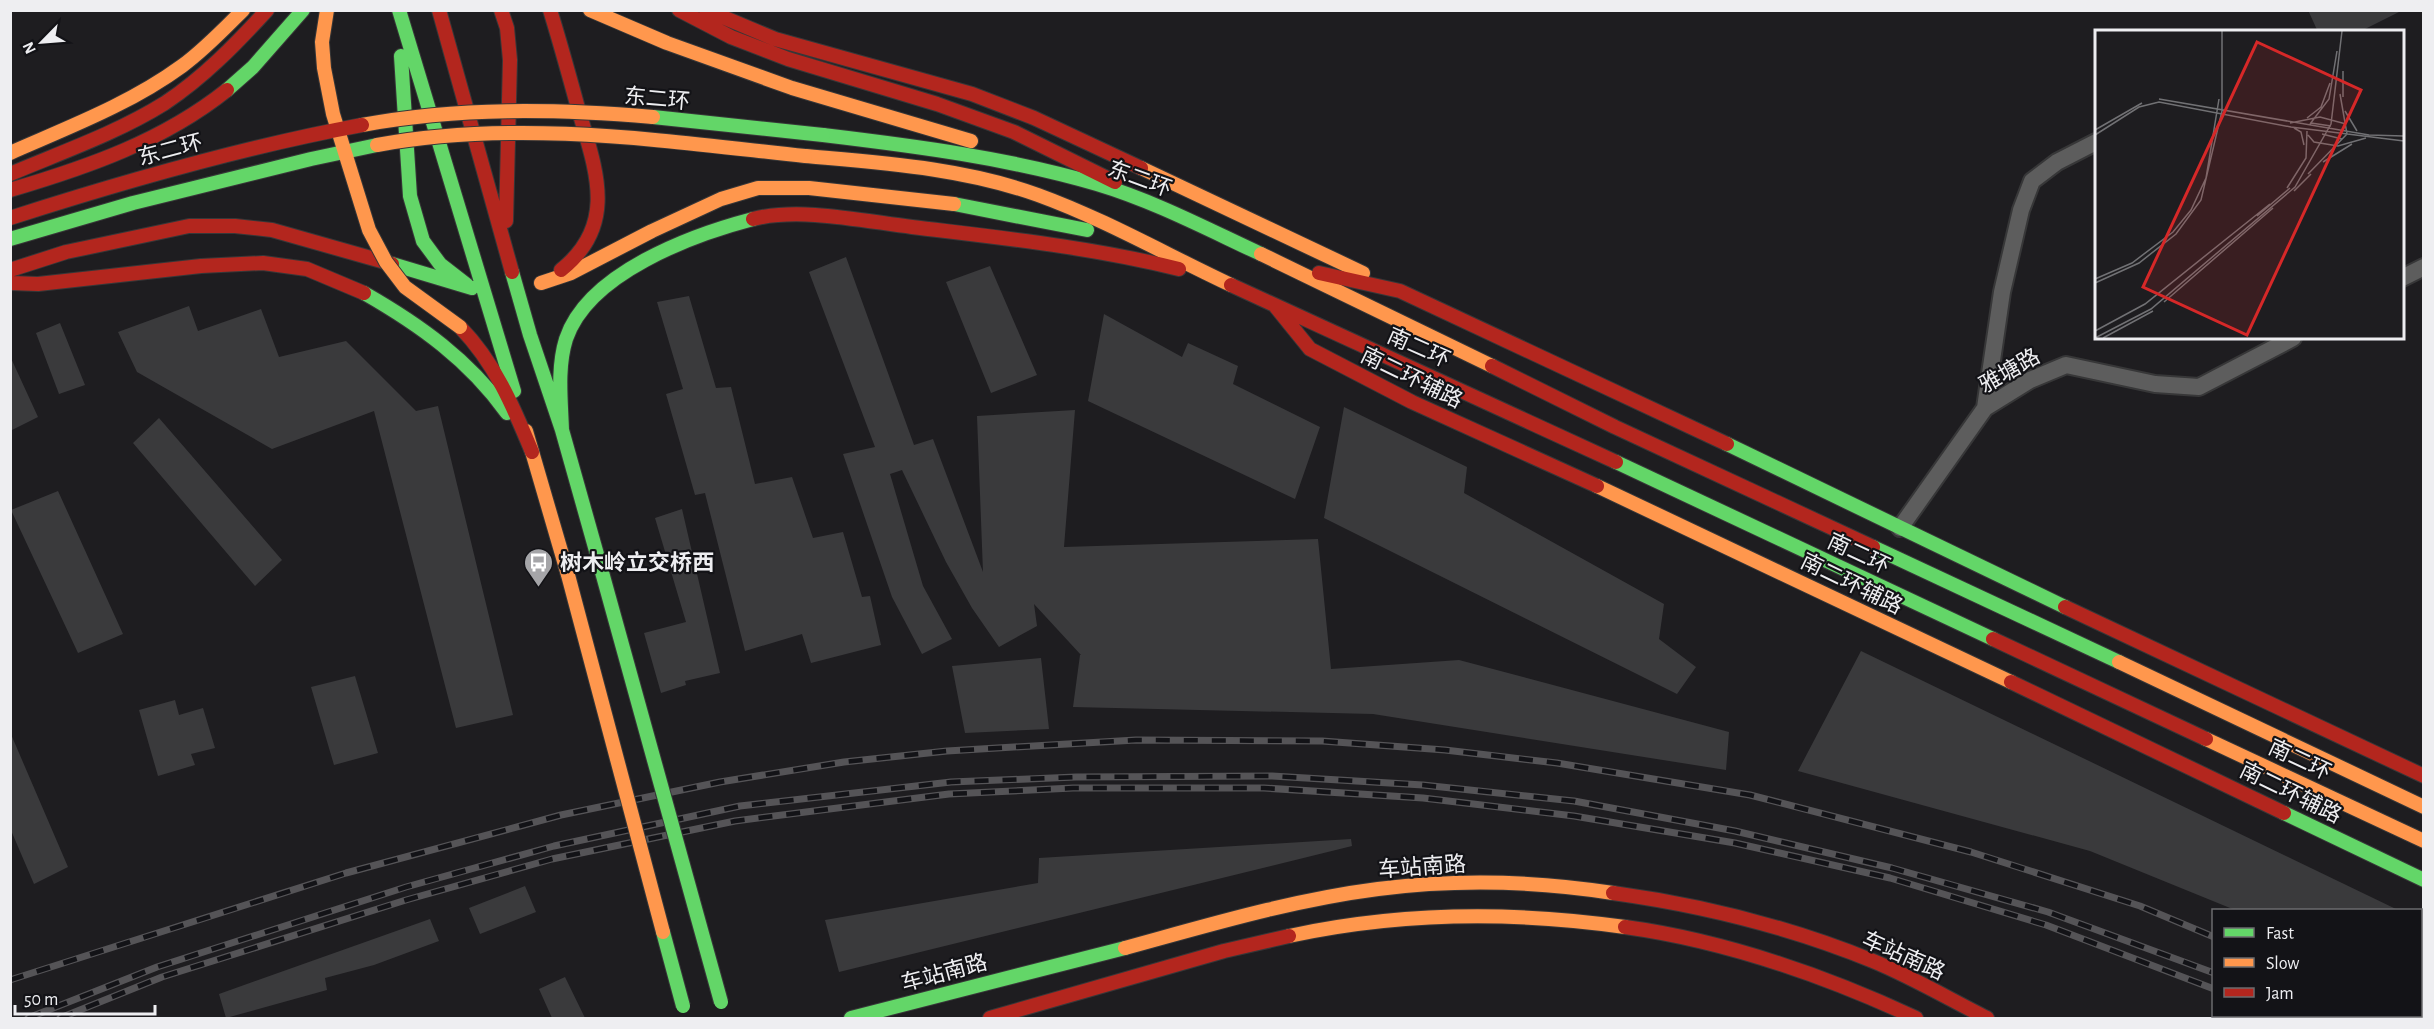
<svg xmlns="http://www.w3.org/2000/svg" width="2434" height="1029" viewBox="0 0 2434 1029" font-family="'Alegreya Sans','Noto Sans SC',sans-serif">
  <style>
    .building { fill: #3a3a3c }
    .lines { fill: none; stroke-linecap: round; stroke-linejoin: round }
    .street-casing { stroke: #373738; stroke-width: 20 }
    .fast-casing { stroke: #373738; stroke-width: 16 }
    .slow-casing { stroke: #373738; stroke-width: 16 }
    .jam-casing { stroke: #373738; stroke-width: 16 }
    .street { stroke: #5d5d5d; stroke-width: 16 }
    .fast { stroke: #63d668; stroke-width: 14 }
    .slow { stroke: #ff974d; stroke-width: 14 }
    .jam { stroke: #b3261e; stroke-width: 14 }
    .rail-casing { stroke: #555457; stroke-width: 7 }
    .rail { stroke: #131317; stroke-width: 4.5; stroke-dasharray: 14; stroke-linecap: butt }
    .fast-bridge-casing { stroke: #373738; stroke-width: 16; stroke-linecap: butt }
    .slow-bridge-casing { stroke: #373738; stroke-width: 16; stroke-linecap: butt }
    .jam-bridge-casing { stroke: #373738; stroke-width: 16; stroke-linecap: butt }
    .fast-bridge { stroke: #63d668; stroke-width: 14 }
    .slow-bridge { stroke: #ff974d; stroke-width: 14 }
    .jam-bridge { stroke: #b3261e; stroke-width: 14 }
    .labels { text-anchor: middle; stroke-width: 4.5; stroke-linejoin: round; paint-order: stroke }
    .street-label { font-size: 22px; fill: #eeeef1; stroke: #131317 }
    .poi-label { font-size: 22px; font-weight: bold; fill: #eeeef1; stroke: #131317; text-anchor: start }
    .inset-road { fill: none; stroke: #717174; stroke-width: 1.5 }
    .view { fill: #d62828; fill-opacity: 0.15; stroke: #d62828; stroke-width: 3 }
    .inset-edge { fill: none; stroke: #eeeef1; stroke-width: 3 }
  </style>
  <rect width="100%" height="100%" fill="#1e1d20"/>
  <path class="building" d="M2308 10H2403L2359 32H2318Z
    M846 257 914 445 933 439 983 572 977 416 1075 410 1064 547 1318 539 1331 669 1459 660 1729 732 1726 770 1373 714 1073 707 1080 655H1081L1034 604 1037 626 999 647 972 608 946 562 902 470 890 474 923 586 952 639 922 654 892 597 843 454 875 447 809 272Z
    M990 266 1037 375 991 393 946 282Z
    M689 296 716 388 731 387 755 484 792 477 813 538 843 532 862 597 870 596 881 645 811 663 802 634 745 651 705 493 695 495 666 394 683 389 657 302Z
    M189 306 198 331 261 309 279 357 346 341 416 411 438 406 513 715 456 728 374 411 272 449 137 372 118 332Z
    M1104 314 1182 357 1188 343 1238 366 1233 384 1320 427 1295 499 1088 401Z
    M60 323 85 385 59 394 36 333Z
    M10 356 38 417 10 431Z
    M1344 407 1467 467 1464 493 1664 604 1659 639 1696 667 1677 694 1324 518Z
    M159 418 282 560 255 586 133 443Z
    M58 491 123 634 78 653 11 510Z
    M682 509 720 673 685 681 686 685 661 693 644 633 686 622 655 518Z
    M1861 651 2398 910H2235L2090 851 1798 771Z
    M1041 658 1049 729 965 733 952 666Z
    M355 676 378 753 334 765 311 687Z
    M175 700 179 715 203 708 215 748 191 754 195 765 158 776 139 710Z
    M10 732 68 867 34 884 10 828Z
    M1351 839 1352 846 839 972 825 920 1038 883 1039 858Z
    M525 886 536 912 480 934 469 908Z
    M430 919 439 941 374 965 325 978 327 990 226 1018 219 994Z
    M565 977 585 1018H552L539 989Z"/>
  <g class="lines">
    <defs>
      <path id="street" d="M2402 278 2424 267
        M1985 408 2002 292 2021 210 2032 181 2057 162 2096 142
        M1900 528 1985 408 2030 380 2066 365 2155 384 2199 387 2293 338"/>
      <path id="fast" d="M399 10 514 391
        M401 56 410 196 423 241 440 264 467 285
        M227 90 253 67 303 10
        M823 135C915 146 1008 158 1097 184 1154 201 1207 229 1261 254
        M954 204 1087 230
        M392 264 472 288
        M512 272 530 335 562 430 600 565
        M364 293C420 325 469 360 507 413
        M562 430C561 400 557 368 566 339 588 273 692 235 753 219
        M1727 444 2065 607
        M1616 462 1993 639
        M1873 547 2119 662
        M2284 813 2424 880
        M851 1018 1125 948"/>
      <path id="slow" d="M590 10 667 43 792 88 971 141
        M10 153C69 127 130 104 182 66 204 50 224 29 243 10
        M805 156C883 163 963 168 1038 195 1104 219 1167 255 1231 285
        M1141 168 1363 273
        M1261 254 1492 366
        M541 283 571 273 652 231 721 199 758 188H809L954 204
        M526 431 568 575
        M1597 486 2011 682
        M2119 662 2424 807
        M2206 739 2424 841
        M1289 936C1400 912 1512 911 1625 927
        M1125 948C1209 925 1292 900 1378 889 1456 879 1536 881 1613 893"/>
      <path id="jam" d="M439 10 512 272
        M501 10 507 28 510 60 506 221
        M550 10C560 42 569 75 578 108 595 168 619 224 561 270
        M679 10 731 37 788 59 937 104 1014 132 1115 182
        M706 10 775 39 972 94 1034 118 1141 168
        M10 174C62 152 117 133 165 103 204 77 236 44 267 10
        M10 190C88 167 163 141 227 90
        M753 219C800 207 863 221 912 227 1002 238 1091 247 1179 269
        M10 270 66 252 189 226H235L272 230 392 264
        M1319 273 1400 291 1727 444
        M10 283 38 284 201 266 263 263 307 269 364 293
        M1231 285 1616 462
        M1276 307 1310 349 1412 402 1597 486
        M460 327C495 363 513 406 532 452
        M1492 366 1615 427 1873 547
        M2065 607 2424 776
        M1993 639 2206 739
        M2011 682 2284 813
        M1613 893C1700 905 1792 928 1873 961 1912 977 1949 999 1987 1018
        M1625 927C1727 941 1823 975 1916 1018
        M990 1018 1224 951 1289 936"/>
    </defs>
    <use href="#street" class="street-casing"/>
    <use href="#fast" class="fast-casing"/>
    <use href="#slow" class="slow-casing"/>
    <use href="#jam" class="jam-casing"/>
    <use href="#street" class="street"/>
    <use href="#fast" class="fast"/>
    <use href="#slow" class="slow"/>
    <use href="#jam" class="jam"/>
    <defs>
      <path id="rail" d="M10 980 346 873 561 815 720 782 844 762 947 751 1136 740 1322 741 1445 750 1557 763 1750 795 1971 852 2140 906 2214 937
        M2275 1016 2282 1018
        M2313 1016 2321 1018
        M2392 1016 2398 1018
        M28 1018 157 967 406 887 554 846 740 806 951 782 1076 777 1272 776 1423 785 1574 801 1735 831 1892 868 2048 912 2214 973
        M60 1018 162 977 406 900 552 859 735 821 949 794 1073 788H1264L1423 798 1574 816 1735 843 1890 878 2046 925 2214 989"/>
    </defs>
    <use href="#rail" class="rail-casing"/>
    <use href="#rail" class="rail"/>
    <defs>
      <path id="fast-bridge" d="M653 117 823 135
        M10 239 133 203 311 159 377 145
        M600 565 721 1002
        M663 932 683 1006"/>
      <path id="slow-bridge" d="M327 10 322 42 324 68 333 114 369 230 386 262 405 287 460 327
        M362 125C459 107 556 109 653 117
        M377 145C519 119 664 141 805 156
        M568 575 663 932"/>
      <path id="jam-bridge" d="M10 218C125 181 243 147 362 125"/>
    </defs>
    <use href="#fast-bridge" class="fast-bridge-casing"/>
    <use href="#slow-bridge" class="slow-bridge-casing"/>
    <use href="#jam-bridge" class="jam-bridge-casing"/>
    <use href="#fast-bridge" class="fast-bridge"/>
    <use href="#slow-bridge" class="slow-bridge"/>
    <use href="#jam-bridge" class="jam-bridge"/>
  </g>
  <defs>
    <symbol id="bus-pin" viewBox="-11 -11 22 30"><path d="M0 17L-7.5 6A9.5 9.5 0 1 1 7.5 6Z" fill="#a5a5a8" stroke="#131317"/><path d="M-5-6H5V4H4V6H2V4H-2V6H-4V4H-5ZM-3.5-4V0h7V-4ZM-3.5 1.2v1.5H-2V1.2ZM2 1.2v1.5H3.5V1.2Z" fill="#fff"/></symbol>
  </defs>
  <g fill-rule="evenodd">
    <use href="#bus-pin" x="522" y="546" width="33" height="45"/>
  </g>
  <g class="labels">
    <g class="street-label">
      <text transform="translate(657 98) rotate(5)" y="8">东二环</text>
      <text transform="translate(170 149) rotate(-15)" y="8">东二环</text>
      <text transform="translate(1140 178) rotate(20)" y="8">东二环</text>
      <text transform="translate(1419 347) rotate(24)" y="8">南二环</text>
      <text transform="translate(2009 370) rotate(-30)" y="8">雅塘路</text>
      <text transform="translate(1412 377) rotate(26)" y="8">南二环辅路</text>
      <text transform="translate(1859 553) rotate(25)" y="8">南二环</text>
      <text transform="translate(1852 583) rotate(26)" y="8">南二环辅路</text>
      <text transform="translate(2300 759) rotate(25)" y="8">南二环</text>
      <text transform="translate(2291 792) rotate(26)" y="8">南二环辅路</text>
      <text transform="translate(1422 866) rotate(-4)" y="8">车站南路</text>
      <text transform="translate(1904 955) rotate(24)" y="8">车站南路</text>
      <text transform="translate(944 972) rotate(-15)" y="8">车站南路</text>
    </g>
    <g class="poi-label">
      <text x="560" y="570">树木岭立交桥西</text>
    </g>
  </g>
  <g transform="translate(2095 30)">
    <rect width="309" height="309" fill="#1e1d20"/>
    <path class="inset-road" d="M248 67V41M64 69 274 105 309 106M250 81 262 101M212 88 226 77 235 53M195 93 225 87 251 94M216 93 236 96M215 94 234 69 242 21M199 98 206 102 209 115M0 100 47 73M227 104 247 109M0 105 44 77 64 72 196 97 309 111M213 105 219 112 243 116 271 108M228 132 257 114M213 144 252 104 245 64M192 158 211 128 212 101M199 161 216 144M162 186 195 158M0 249 37 233 78 202 96 180 111 148 124 69M0 253 44 233 81 204 106 170 127 81V1M69 272 178 178M0 301 50 274 175 174M0 308 56 279 200 157 236 94 247 1M8 308 58 281"/>
    <path class="view" d="M162 12 266 60 152 305 48 257Z"/>
    <rect width="309" height="309" class="inset-edge"/>
  </g>
  <rect width="2434" height="1029" fill="none" stroke="#eeeef1" stroke-width="24"/>
  <rect x="2212" y="909" width="210" height="108" fill="#131317" stroke="#6b6b6e" stroke-width="1.5"/>
  <rect x="2224" y="928" width="30" height="9" fill="#63d668" stroke="#6b6b6e" stroke-width="1.5"/>
  <text x="2266" y="939" font-size="18" fill="#eeeef1">Fast</text>
  <rect x="2224" y="958" width="30" height="9" fill="#ff974d" stroke="#6b6b6e" stroke-width="1.5"/>
  <text x="2266" y="969" font-size="18" fill="#eeeef1">Slow</text>
  <rect x="2224" y="988" width="30" height="9" fill="#b3261e" stroke="#6b6b6e" stroke-width="1.5"/>
  <text x="2266" y="999" font-size="18" fill="#eeeef1">Jam</text>
  <g transform="translate(42 42) rotate(245)" stroke="#131317" stroke-width="4.5" paint-order="stroke">
  <path d="M0-4.5L10 22L0 15L-10 22Z" fill="#eeeef1"/>
  <text y="-9" font-size="16" font-weight="bold" text-anchor="middle" fill="#eeeef1">N</text>
  </g>
  <path d="M15 1005v9h140v-9" fill="none" stroke="#eeeef1" stroke-width="3"/>
  <text x="24" y="1005" font-size="18" fill="#eeeef1" stroke="#131317" stroke-width="4.5" paint-order="stroke">50 m</text>
</svg>
